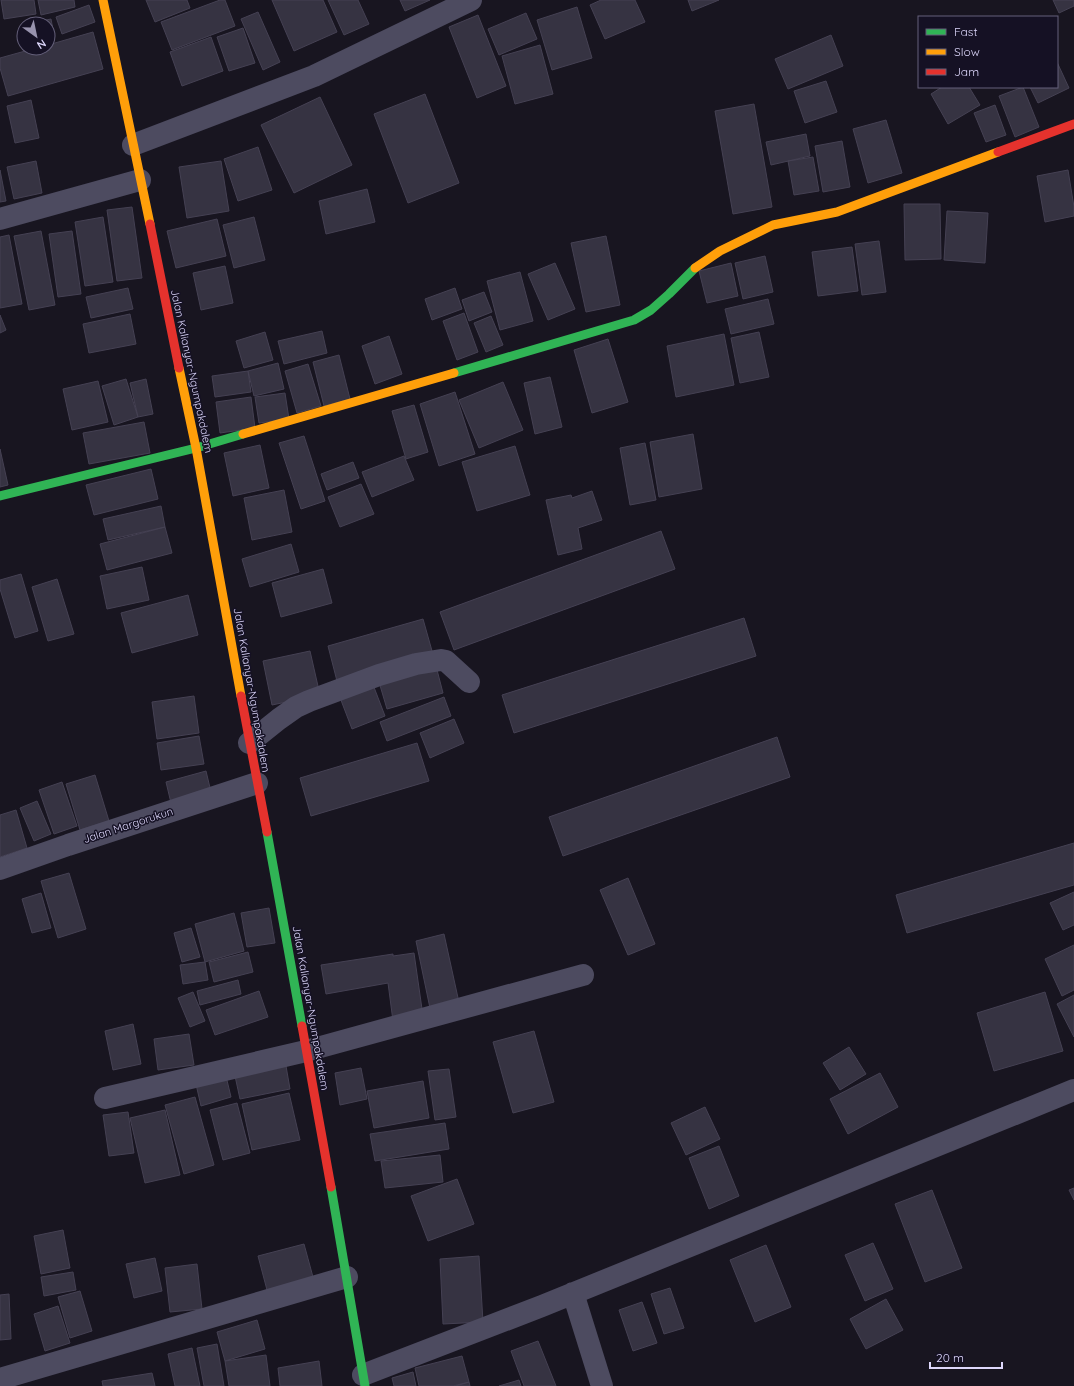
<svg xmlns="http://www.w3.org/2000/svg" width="1074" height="1386" viewBox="0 0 1074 1386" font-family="Quicksand,sans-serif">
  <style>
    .building { fill: #363342; stroke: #454153 }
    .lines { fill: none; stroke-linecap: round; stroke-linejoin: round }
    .street { stroke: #4d4b60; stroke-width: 22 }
    .fast { stroke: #30b455; stroke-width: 9 }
    .slow { stroke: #ff9f0a; stroke-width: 9 }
    .jam { stroke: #e5322d; stroke-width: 9 }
    .labels { text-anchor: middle; stroke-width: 3; stroke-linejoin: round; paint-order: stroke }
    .street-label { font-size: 11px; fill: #ddd7fb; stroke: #151124 }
  </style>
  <rect width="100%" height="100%" fill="#181520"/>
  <path class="building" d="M1 0H34L36 14 4 19Z
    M38 0H74L75 7 41 15Z
    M146 0H187L190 8 155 22Z
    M220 0H225L235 26 172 50 161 22Z
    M272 0H323L337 32 294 51Z
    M328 0H358L369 24 344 35Z
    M400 0H430L405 11Z
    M601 0H635L645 22 605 39 590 5Z
    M688 0H719L692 11Z
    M1053 0H1074V6L1059 13Z
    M89 5 95 22 62 34 56 17Z
    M577 7 592 58 552 70 537 20Z
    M258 12 280 62 263 70 241 19Z
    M526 13 537 39 499 55 488 29Z
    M478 15 506 86 477 98 449 27Z
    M51 19 54 35 48 36V24H26Z
    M243 28 255 63 229 71 217 37Z
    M93 32 103 69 8 96 0 68V58L36 48H48V45Z
    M831 35 843 66 788 89 775 59Z
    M211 37 223 71 182 86 170 52Z
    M540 45 553 94 515 104 502 56Z
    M1057 62 1069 88 1038 103 1030 87H1057Z
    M826 81 837 112 805 123 794 91Z
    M942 87H969L980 105 948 124 931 94Z
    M1023 87 1039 127 1015 137 999 96Z
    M425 94 459 183 408 203 374 114Z
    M320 97 352 165 294 193 261 125Z
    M31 100 39 138 15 143 7 106Z
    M754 104 772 207 733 214 715 111Z
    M995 105 1006 135 986 142 974 113Z
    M886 120 902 173 868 183 853 129Z
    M806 134 810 156 771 165 766 142Z
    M842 141 850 187 823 192 815 146Z
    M258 147 272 190 238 201 224 159Z
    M813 157 819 191 794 195 788 161Z
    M36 161 42 193 14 199 7 167Z
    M221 161 229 211 187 218 179 167Z
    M0 170 6 201 0 202Z
    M1068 170 1074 207V216L1045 222 1037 176Z
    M367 189 375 222 326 234 319 201Z
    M904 204H940L941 259 905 260Z
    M132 207 142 278 117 281 107 210Z
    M947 211 988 213 985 263 944 260Z
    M103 217 113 282 85 286 75 222Z
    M254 217 265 260 234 268 223 225Z
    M217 219 226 256 176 268 167 231Z
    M41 231 55 305 29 310 14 236Z
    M72 231 81 294 58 297 49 234Z
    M9 235 22 304 0 308V237Z
    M606 236 620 305 586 312 571 243Z
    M879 241 886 292 862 295 855 244Z
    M852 247 858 291 818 296 812 252Z
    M765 256 773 292 743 299 735 263Z
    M555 263 575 309 548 320 528 274Z
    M731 263 738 296 707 303 699 271Z
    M225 266 233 303 201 310 193 273Z
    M520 272 533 321 500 330 487 281Z
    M128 288 133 309 91 318 86 297Z
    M455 288 462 309 432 320 425 299Z
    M484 292 492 312 469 321 462 300Z
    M768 299 774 324 731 334 725 309Z
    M464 313 478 352 457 360 443 321Z
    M130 314 136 344 89 353 83 324Z
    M0 315 6 330 0 333Z
    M491 316 503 345 486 352 474 323Z
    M322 331 327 353 284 364 278 341Z
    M265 332 273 360 244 368 236 341Z
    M759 332 769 377 740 383 731 338Z
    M724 334 734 385 676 397 667 346Z
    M389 336 402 374 375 384 362 346Z
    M608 339 628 402 592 413 574 350Z
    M339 355 350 399 324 406 313 362Z
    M278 363 284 389 254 396 248 371Z
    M308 364 321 406 297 413 285 371Z
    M248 371 251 392 215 397 212 376Z
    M550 377 562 427 535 434 524 383Z
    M126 379 138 417 114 425 102 386Z
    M146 379 153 414 138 417 130 383Z
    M98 381 108 422 72 430 63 389Z
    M503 382 523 430 479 448 459 400Z
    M455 392 475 454 439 466 420 404Z
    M285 393 289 419 259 423 255 397Z
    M251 397 255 428 220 433 216 402Z
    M414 405 428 452 406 459 392 411Z
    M144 422 150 453 89 464 83 433Z
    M693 434 702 489 659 497 650 442Z
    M304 436 325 501 301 509 279 443Z
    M645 443 656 500 630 505 620 448Z
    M260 445 269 488 233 496 224 453Z
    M515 446 530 495 477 511 462 462Z
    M0 449 8 485 0 487Z
    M404 456 414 480 372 497 362 472Z
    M353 462 359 478 327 490 321 474Z
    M151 469 158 499 94 515 86 485Z
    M361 484 374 514 340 527 328 497Z
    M284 490 292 532 252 540 244 498Z
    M592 491 602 520 578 528 582 549 558 555 546 500 571 495 572 498Z
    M161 506 165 527 108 540 103 519Z
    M165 527 172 553 107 570 100 544Z
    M661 531 675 569 454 650 440 612Z
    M291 544 299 572 250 587 242 559Z
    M142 567 149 600 107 609 100 576Z
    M323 569 332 603 281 617 272 583Z
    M21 574 38 631 15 638 0 589V580Z
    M57 579 74 634 48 641 32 587Z
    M188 595 198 635 132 653 121 613Z
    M744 618 756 656 514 733 502 695Z
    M423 619 434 658 338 685 328 646Z
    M310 651 320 695 272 705 263 661Z
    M436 666 443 693 387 709 379 682Z
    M372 682 385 716 352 729 339 695Z
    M194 696 199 733 157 739 152 702Z
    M444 697 451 716 387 741 380 722Z
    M454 719 464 743 430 758 420 733Z
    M199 736 204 764 161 770 157 743Z
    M777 737 790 777 563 856 549 817Z
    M417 743 429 781 311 816 300 778Z
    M206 771 211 792 171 803 166 782Z
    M95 775 109 821 80 830 66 784Z
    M62 782 77 826 54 834 39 790Z
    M37 801 51 834 34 841 20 808Z
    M16 810 27 848 0 857V815Z
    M1074 843V885L907 933 896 895Z
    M69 873 86 929 58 938 41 881Z
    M628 878 655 944 628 955 600 890Z
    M1074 892V925L1063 930 1050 903Z
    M41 893 51 928 32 933 22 899Z
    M269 908 275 943 247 947 241 913Z
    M234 913 244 951 205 962 195 924Z
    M191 928 200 957 182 962 174 933Z
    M444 934 460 1007 431 1013 416 941Z
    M1074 945V990L1062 996 1045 959Z
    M248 952 253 972 214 982 209 962Z
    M414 953 423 1016 393 1021 388 983 326 994 321 965 393 954V956Z
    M205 962 208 980 183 984 180 965Z
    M238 980 241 994 200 1005 197 991Z
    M259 991 268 1017 215 1035 206 1010Z
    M193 992 205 1021 190 1027 178 998Z
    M1045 992 1063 1051 994 1071 977 1013Z
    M1074 995V1037L1057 1004Z
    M133 1024 141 1064 113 1070 105 1031Z
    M534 1031 554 1102 513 1113 493 1042Z
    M189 1034 194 1065 158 1070 154 1039Z
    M849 1047 866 1074 840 1090 823 1063Z
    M286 1066 290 1089 240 1099 235 1076Z
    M361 1068 367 1099 340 1105 335 1073Z
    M449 1069 456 1117 435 1120 428 1071Z
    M225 1072 231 1097 201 1106 195 1080Z
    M880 1073 898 1107 848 1134 830 1099Z
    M423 1081 429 1118 374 1128 367 1091Z
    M289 1093 300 1140 252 1150 242 1104Z
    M195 1097 214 1165 184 1174 165 1105Z
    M237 1103 250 1153 223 1160 210 1110Z
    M705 1107 720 1139 686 1155 671 1123Z
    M165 1110 180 1175 145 1183 130 1118Z
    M128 1112 134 1153 109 1156 103 1115Z
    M445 1123 449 1149 375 1161 370 1134Z
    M719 1146 739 1196 709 1209 689 1158Z
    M440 1155 443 1182 385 1188 381 1161Z
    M457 1179 474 1224 428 1241 411 1196Z
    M1074 1188V1200L1069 1190Z
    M932 1190 962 1268 925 1282 895 1204Z
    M63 1230 70 1268 41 1274 34 1236Z
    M873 1243 893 1289 865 1301 845 1255Z
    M304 1244 313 1277 267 1290 258 1256Z
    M766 1245 791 1307 755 1322 730 1260Z
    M479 1256 483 1322 443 1324 440 1259Z
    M155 1258 162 1291 134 1298 126 1264Z
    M197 1264 202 1309 170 1312 165 1268Z
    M73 1272 76 1290 44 1296 41 1277Z
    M670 1288 684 1328 664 1334 651 1294Z
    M80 1291 92 1331 70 1338 58 1297Z
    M9 1294 11 1339 0 1340V1295Z
    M886 1299 903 1330 866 1349 850 1319Z
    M642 1302 657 1343 633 1351 619 1310Z
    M58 1306 70 1343 45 1351 34 1314Z
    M257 1320 265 1349 225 1361 217 1332Z
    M538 1341 556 1386H524L511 1351Z
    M217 1344 224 1386H204L197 1348Z
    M192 1348 200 1386H175L168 1354Z
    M266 1355 270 1386H229L225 1361Z
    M462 1356 469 1382 453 1386H419L415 1368Z
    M319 1361 322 1386H280L278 1368Z
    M413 1372 416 1386H394L392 1378Z
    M152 1373 155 1386H103L102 1381Z
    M519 1380 521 1386H499Z
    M469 1382 470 1386H456Z"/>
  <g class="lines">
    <path class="street" d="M133 145 314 76 471 0
      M0 219 140 180
      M249 743 279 719 296 707 309 701 379 675 416 664 441 660 446 661 469 682
      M0 869 68 845 257 783
      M105 1098 306 1051 583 975
      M573 1293 602 1386
      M363 1375 542 1306 1074 1090
      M0 1379 347 1277"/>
    <path class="fast" d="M454 373 634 320 651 310 669 294 695 268
      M0 496 196 448 243 434
      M267 832 302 1026
      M331 1187 365 1386"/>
    <path class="slow" d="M103 0 150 224
      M695 268 720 251 773 225 837 212 998 152
      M179 368 196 448 241 696
      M243 434 454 373"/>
    <path class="jam" d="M998 152 1074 124
      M150 224 179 368
      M241 696 267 832
      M302 1026 331 1187"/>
  </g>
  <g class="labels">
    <g class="street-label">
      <text transform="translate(192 371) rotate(78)" y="4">Jalan Kalianyar-Ngumpakdalem</text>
      <text transform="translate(252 690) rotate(80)" y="4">Jalan Kalianyar-Ngumpakdalem</text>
      <text transform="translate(128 825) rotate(-18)" y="4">Jalan Margorukun</text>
      <text transform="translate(311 1008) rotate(80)" y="4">Jalan Kalianyar-Ngumpakdalem</text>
    </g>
  </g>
  <rect x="918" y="16" width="140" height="72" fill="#151124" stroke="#65607a"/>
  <rect x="926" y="29" width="20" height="6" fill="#30b455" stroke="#65607a"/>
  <text x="954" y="36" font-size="12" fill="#ddd7fb">Fast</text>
  <rect x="926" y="49" width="20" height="6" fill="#ff9f0a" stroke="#65607a"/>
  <text x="954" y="56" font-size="12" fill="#ddd7fb">Slow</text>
  <rect x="926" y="69" width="20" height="6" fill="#e5322d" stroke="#65607a"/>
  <text x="954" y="76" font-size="12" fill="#ddd7fb">Jam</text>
  <g transform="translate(36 36) rotate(147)"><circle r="19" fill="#151124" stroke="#65607a"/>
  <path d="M0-3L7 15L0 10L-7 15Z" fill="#9893ae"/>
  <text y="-6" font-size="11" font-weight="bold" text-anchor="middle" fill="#ddd7fb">N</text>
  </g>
  <path d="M930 1362v6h72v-6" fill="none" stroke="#ddd7fb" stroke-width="2"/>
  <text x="936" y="1362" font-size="12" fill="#ddd7fb" stroke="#151124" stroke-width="3" paint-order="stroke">20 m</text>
</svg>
